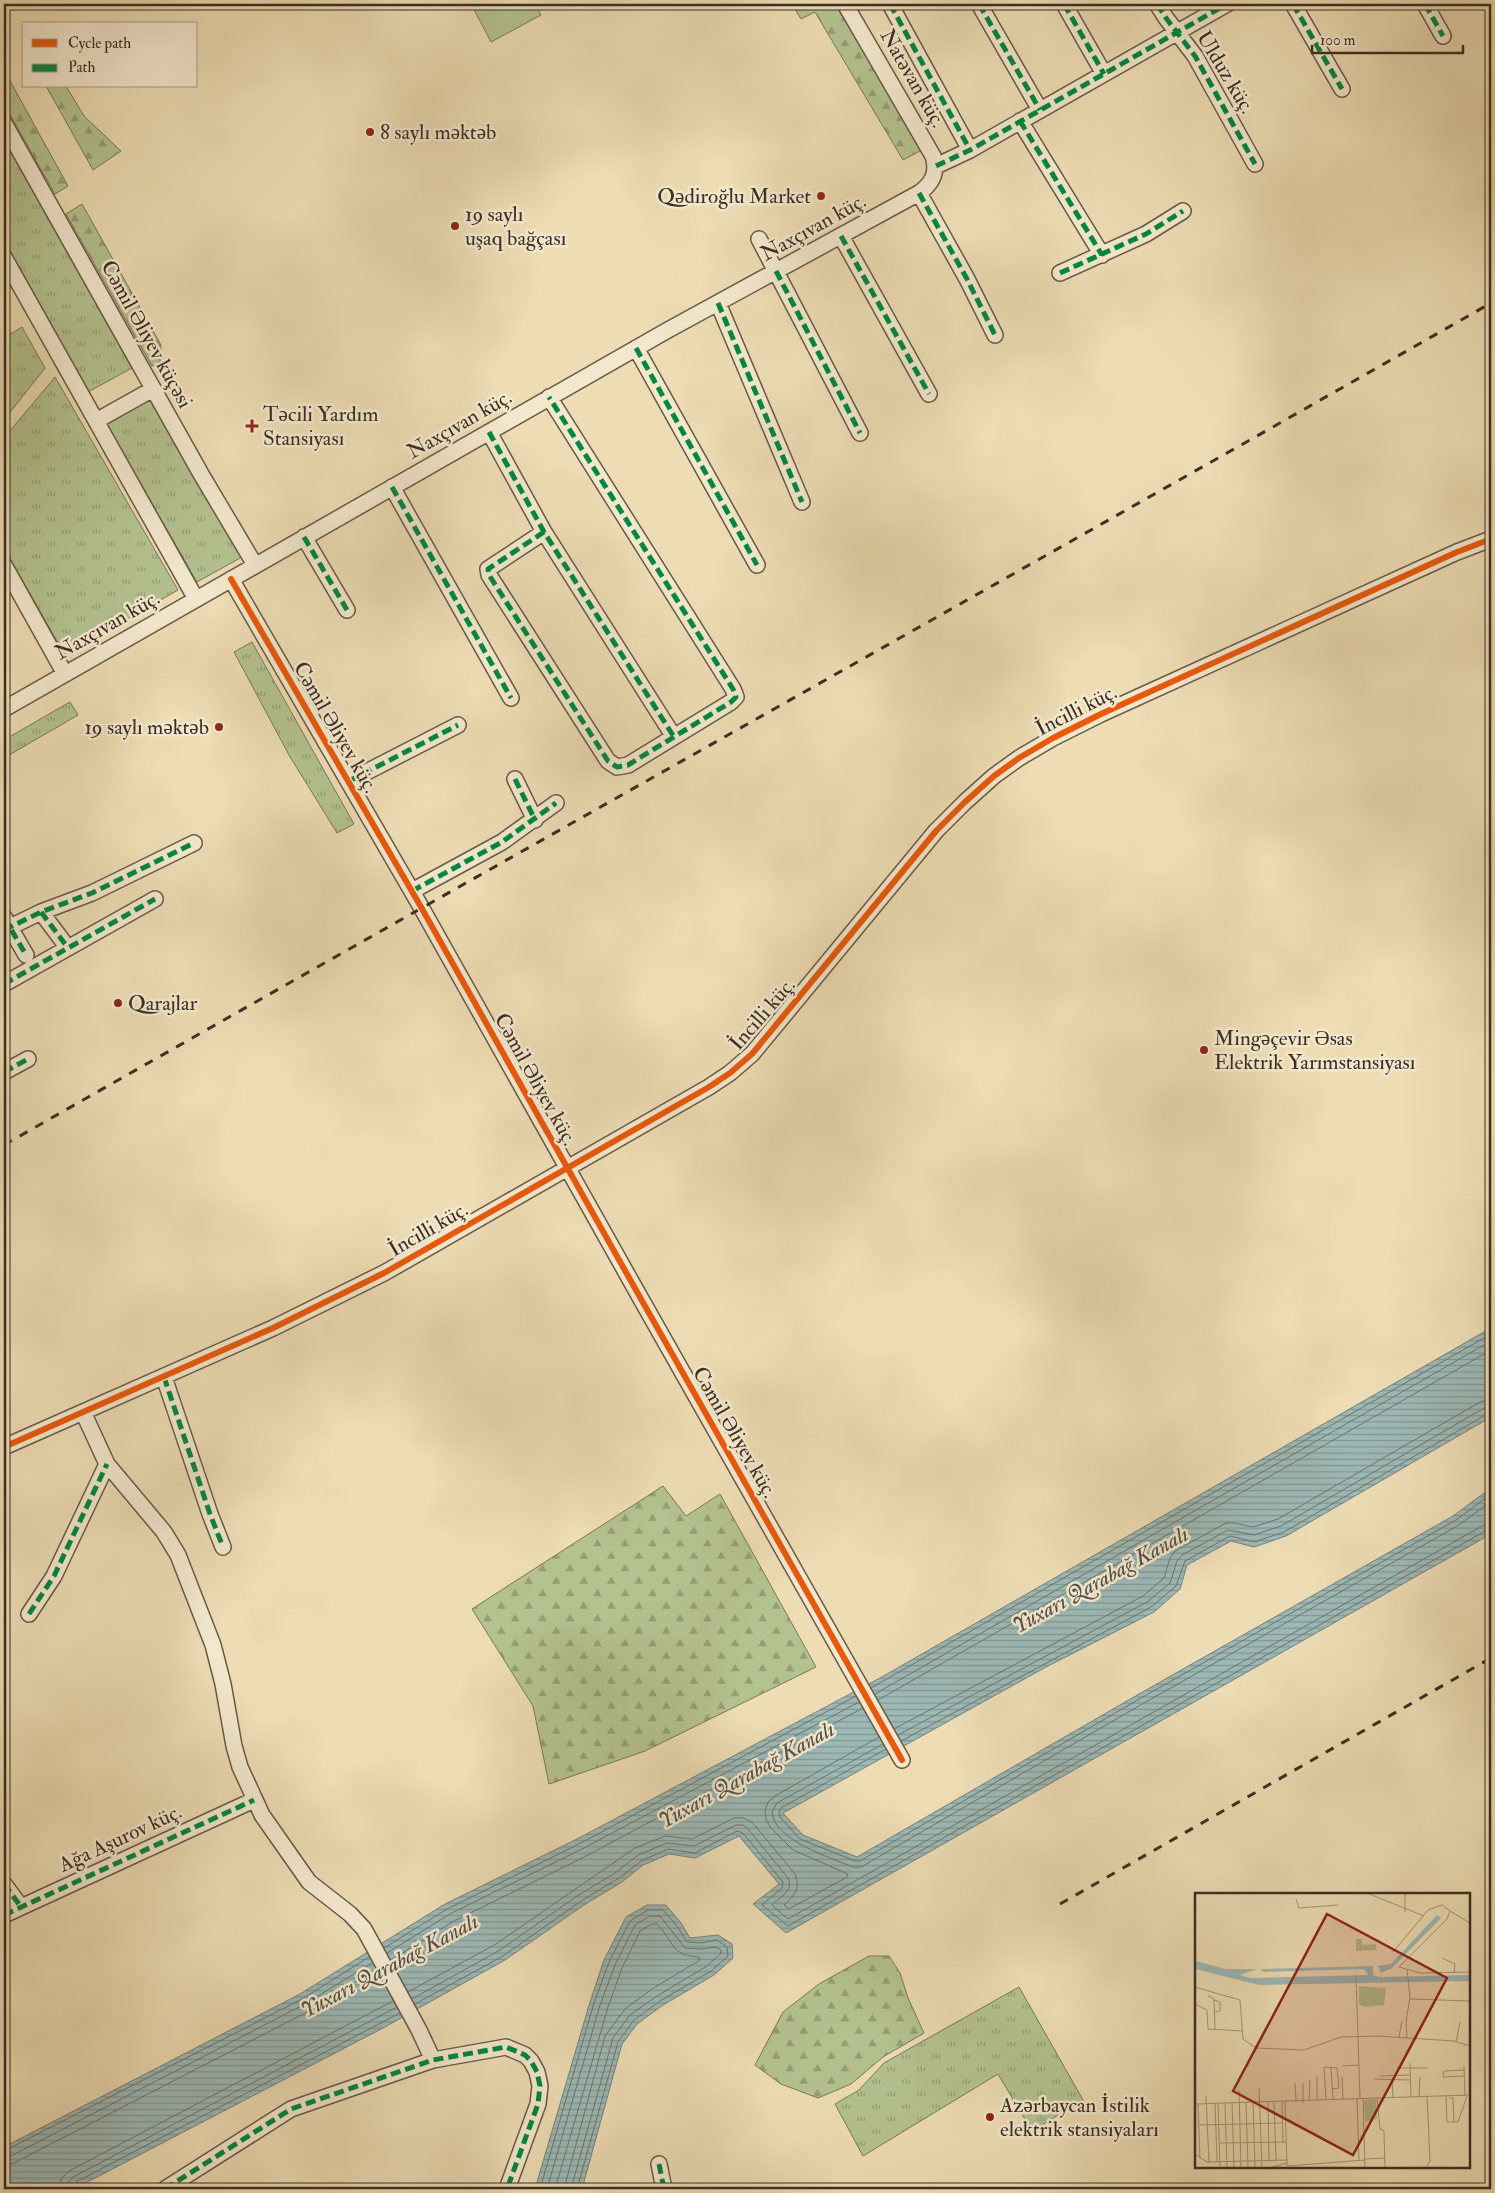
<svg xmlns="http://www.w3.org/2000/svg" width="1495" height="2193" viewBox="0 0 1495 2193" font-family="'IM FELL Double Pica',serif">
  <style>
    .grass { fill: url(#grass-tufts); stroke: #78785a }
    .forest { fill: url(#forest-firs); stroke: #78785a }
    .pitch { fill: #b4c290; stroke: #78785a }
    .water { fill: url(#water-rules); stroke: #76817b }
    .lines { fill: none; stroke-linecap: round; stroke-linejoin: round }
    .shore { stroke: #6c746c; stroke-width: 1 }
    .minor-casing { stroke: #685a47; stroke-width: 18 }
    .minor { stroke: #f3e8ce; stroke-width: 15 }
    .rail { stroke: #3b2e23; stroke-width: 3; stroke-dasharray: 9 9; stroke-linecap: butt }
    .quiet { stroke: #00873e; stroke-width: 5; stroke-dasharray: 10 5; stroke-linecap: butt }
    .cycleway-casing { stroke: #f3e8ce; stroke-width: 9 }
    .cycleway { stroke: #e8590c; stroke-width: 6 }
    .poi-dot { fill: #8f2418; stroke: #f3e8ce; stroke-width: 2 }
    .labels { text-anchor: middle; stroke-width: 5; stroke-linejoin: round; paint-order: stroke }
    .street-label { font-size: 21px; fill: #3b2e23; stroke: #f3e8ce }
    .poi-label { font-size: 21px; fill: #3b2e23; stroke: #f3e8ce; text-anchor: start }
    .water-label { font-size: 22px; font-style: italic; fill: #545148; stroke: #f3e8ce }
    .inset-road { fill: none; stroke: #a6967a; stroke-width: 1 }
    .view { fill: #8f2418; fill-opacity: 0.15; stroke: #8f2418; stroke-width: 2.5 }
    .inset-edge { fill: none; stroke: #3b2e23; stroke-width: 2.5 }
  </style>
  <defs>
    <pattern id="grass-tufts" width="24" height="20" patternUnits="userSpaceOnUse" patternTransform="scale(1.25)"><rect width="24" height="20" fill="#b4c290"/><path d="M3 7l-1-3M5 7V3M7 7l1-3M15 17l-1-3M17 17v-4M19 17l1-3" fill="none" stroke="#949e75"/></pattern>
    <pattern id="forest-firs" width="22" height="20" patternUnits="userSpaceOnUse" patternTransform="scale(1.25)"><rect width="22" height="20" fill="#b4c290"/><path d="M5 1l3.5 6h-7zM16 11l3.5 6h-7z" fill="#949e75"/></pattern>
    <pattern id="water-rules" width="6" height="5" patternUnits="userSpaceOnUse" patternTransform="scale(1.25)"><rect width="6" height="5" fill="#9db9b6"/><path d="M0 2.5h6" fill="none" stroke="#819794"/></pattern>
  </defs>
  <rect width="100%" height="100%" fill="#eddcb4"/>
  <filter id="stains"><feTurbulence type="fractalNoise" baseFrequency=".004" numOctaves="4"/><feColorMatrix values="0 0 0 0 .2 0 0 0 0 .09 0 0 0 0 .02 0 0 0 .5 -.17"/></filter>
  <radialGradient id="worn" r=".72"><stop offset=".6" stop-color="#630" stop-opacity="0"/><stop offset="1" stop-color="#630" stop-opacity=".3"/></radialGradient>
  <path class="grass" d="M4 139 132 368 88 392 4 241Z
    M22 327 45 368 4 420V338Z
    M55 377 178 590 65 655 4 548V438Z
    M150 398 242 557 197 582 106 423Z
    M252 642 354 824 337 833 289 755 234 652Z
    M70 702 78 715 4 758V740Z
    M1019 1987 1083 2100 1032 2131 998 2074 863 2156 835 2104 859 2090 884 2063Z"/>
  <path class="forest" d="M792 4H835L922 150 903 160 815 12 801 19Z
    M4 70 68 186 55 194 4 104Z
    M46 86H66L84 116 121 151 93 170Z
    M82 204 161 345 160 362 152 366 66 214Z
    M663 1486 686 1516 720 1494 816 1667 645 1751 549 1784 533 1706 472 1609Z
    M869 1956H889L900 1973 908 1998 924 2033 883 2057 851 2084 818 2098 781 2084 755 2065 783 2012 819 1984Z"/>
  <path class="pitch" d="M471 4H535L541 15 491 42Z"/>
  <path class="water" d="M1491 1328V1417L1286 1536 1254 1547 1231 1541 1187 1565 1180 1589 1154 1612 1046 1667 783 1813 803 1835 857 1857 1139 1694 1453 1516 1491 1488V1534L786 1933 753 1904 779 1884 739 1836 695 1858 669 1854 643 1865 622 1882 584 1905 505 1960 383 2028 74 2189H4V2147L300 1994 445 1904 577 1839 880 1678Z
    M647 1905H666L681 1923 690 1938 718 1935 732 1944 733 1958 714 1975 663 2005 637 2024 622 2044 582 2189H535L590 2002 604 1960 626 1917Z"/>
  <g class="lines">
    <path class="shore" d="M871 1688 1491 1334
      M875 1694 1491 1341
      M878 1700 1491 1350
      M894 1729 1143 1596 1164 1578 1170 1558 1175 1551 1226 1523H1234L1253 1527 1278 1519 1480 1402 1491 1399
      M898 1735 1147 1602 1170 1583 1177 1561 1182 1555 1228 1530 1254 1535 1281 1526 1484 1408 1491 1407
      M901 1741 1151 1607 1176 1586 1185 1561 1230 1536 1254 1542 1284 1532 1487 1414 1491 1413
      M883 1744 777 1803 772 1812C774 1840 831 1858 853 1867H861L1144 1703 1459 1525 1491 1501
      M886 1749 781 1808 779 1812 780 1817 800 1839 855 1861H860L1141 1698 1456 1520 1491 1494
      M384 1948 447 1909 579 1844 856 1696
      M387 1953 450 1914 582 1849 859 1702
      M391 1960 454 1921 586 1856 863 1708
      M408 1992 496 1944 635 1848 665 1836 692 1839 734 1818H743L752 1822 795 1874C801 1889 794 1896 784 1905L789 1909 847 1877 848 1874 793 1850 770 1827 766 1819 765 1811 768 1802 775 1796 879 1737
      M412 1999 500 1950 577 1896 615 1873 638 1855 667 1843 694 1846 736 1825H743L748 1829 788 1878C794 1892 780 1896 772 1905L788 1919 1484 1525 1491 1523
      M415 2004 503 1956 581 1901 619 1878 641 1861 668 1849 695 1853 737 1831 743 1833 783 1882 782 1888 762 1905 788 1926 1487 1530H1491
      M4 2151 302 1999 369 1957
      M4 2158 11 2156 305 2004 372 1963
      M4 2165 14 2163 309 2011 376 1969
      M59 2189 61 2179 69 2171 393 2001
      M67 2189 68 2183 73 2177 397 2007
      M73 2189 76 2182 400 2013
      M540 2189 594 2003 609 1962 630 1921 648 1910H663L677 1926 687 1942 701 1943 717 1940 727 1947 728 1956 711 1971 660 2001 634 2020 618 2042 577 2189
      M547 2189 600 2005 615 1965 635 1925 650 1916H660L685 1948 701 1949 715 1947 721 1950V1953L707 1966 657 1996 630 2015 613 2038 571 2189
      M555 2189 608 2007 622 1968 640 1931 652 1924H657C675 1942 669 1955 699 1957L700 1960 652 1989 625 2009 605 2036 564 2189"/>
    <defs>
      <path id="minor" d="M890 4 970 150
        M979 4 1040 110
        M1064 4 1104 74
        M1157 4 1166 18 1195 56 1255 164
        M1293 4 1342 89
        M1425 4 1443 36
        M1020 121 1102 255
        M4 123 201 474 255 565
        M936 166 970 150 1227 4
        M919 193 967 279 995 335
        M841 236 929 394
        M759 239 860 433
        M4 257 196 599
        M1060 273 1146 234 1183 211
        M718 303 802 502
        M636 348 757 565
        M96 421 153 389
        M489 432 544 532 674 737
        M392 487 511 698
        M544 532 488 569 489 575 608 761 617 767 628 765 731 702 736 697 733 689 549 397
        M304 537 347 610
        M4 565 65 674
        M231 579 421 907 641 1299 902 1760
        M4 709 668 330 919 193C933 183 938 172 933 156L845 4
        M515 779 535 820
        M349 781 458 725
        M412 891 502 842 556 803
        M41 912 68 948
        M4 917 26 955
        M4 930 41 912 92 893 194 843
        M4 984 155 899
        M4 1072 28 1059
        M164 1377 210 1514 223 1547
        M83 1412 107 1464 164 1532 178 1555 213 1645 223 1684 234 1746 240 1767 262 1815 309 1882 350 1914 364 1929 419 2030 433 2060
        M4 1447 273 1328 384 1273 709 1087 730 1073 752 1054 936 831 965 802 994 776 1019 758 1053 738 1101 714 1457 552 1491 539
        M29 1614 54 1576 107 1464
        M4 1884 21 1907
        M4 1915 254 1800
        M659 2164 664 2189
        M165 2189 291 2109 433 2060 506 2047 525 2055 531 2061 537 2072 540 2086 538 2104 507 2189"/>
    </defs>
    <use href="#minor" class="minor-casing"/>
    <use href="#minor" class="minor"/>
    <path class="rail" d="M4 1145C499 863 996 585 1491 303
      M1060 1904 1491 1658"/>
    <path class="quiet" d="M890 4 970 150
      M979 4 1040 110
      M1064 4 1104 74
      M1157 4 1166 18 1195 56 1255 164
      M1293 4 1342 89
      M1425 4 1443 36
      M1020 121 1102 255
      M936 166 970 150 1227 4
      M919 193 967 279 995 335
      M841 236 929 394
      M776 271 860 433
      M1060 273 1146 234 1183 211
      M718 303 802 502
      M636 348 757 565
      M489 432 544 532 674 737
      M392 487 511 698
      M544 532 488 569 489 575 608 761 617 767 628 765 731 702 736 697 733 689 549 397
      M304 537 347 610
      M515 779 535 820
      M349 781 458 725
      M412 891 502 842 556 803
      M41 912 68 948
      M4 917 26 955
      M4 930 41 912 92 893 194 843
      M4 984 155 899
      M4 1072 28 1059
      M164 1377 210 1514 223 1547
      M29 1614 54 1576 107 1464
      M4 1884 21 1907
      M4 1915 254 1800
      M659 2164 664 2189
      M165 2189 291 2109 433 2060 506 2047 525 2055 531 2061 537 2072 540 2086 538 2104 507 2189"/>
    <defs>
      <path id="cycleway" d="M231 579 421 907 641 1299 902 1760
        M4 1447 273 1328 384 1273 709 1087 730 1073 752 1054 936 831 965 802 994 776 1019 758 1053 738 1101 714 1457 552 1491 539"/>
    </defs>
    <use href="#cycleway" class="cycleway-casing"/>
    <use href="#cycleway" class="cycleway"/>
  </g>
  <g class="poi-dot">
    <circle cx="370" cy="132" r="5"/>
    <circle cx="821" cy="196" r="5"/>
    <circle cx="455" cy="226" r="5"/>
    <path d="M249.5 418.5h5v5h5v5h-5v5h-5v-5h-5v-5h5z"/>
    <circle cx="219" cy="727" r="5"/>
    <circle cx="118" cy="1003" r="5"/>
    <circle cx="1204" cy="1050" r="5"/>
    <circle cx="990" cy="2117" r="5"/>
  </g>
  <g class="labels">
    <g class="street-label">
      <text transform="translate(1226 72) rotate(59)" y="7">Ulduz küç.</text>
      <text transform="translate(913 78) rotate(60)" y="7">Natəvan küç.</text>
      <text transform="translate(813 227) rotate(-29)" y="7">Naxçıvan küç.</text>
      <text transform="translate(147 334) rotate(61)" y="7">Cəmil Əliyev küçəsi</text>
      <text transform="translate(459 424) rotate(-30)" y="7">Naxçıvan küç.</text>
      <text transform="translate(107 625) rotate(-30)" y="7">Naxçıvan küç.</text>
      <text transform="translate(1076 710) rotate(-27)" y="7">İncilli küç.</text>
      <text transform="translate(336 727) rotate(60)" y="7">Cəmil Əliyev küç.</text>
      <text transform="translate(762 1014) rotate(-49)" y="7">İncilli küç.</text>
      <text transform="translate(536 1079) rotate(61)" y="7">Cəmil Əliyev küç.</text>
      <text transform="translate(428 1229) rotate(-30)" y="7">İncilli küç.</text>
      <text transform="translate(735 1432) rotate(60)" y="7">Cəmil Əliyev küç.</text>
      <text transform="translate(120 1838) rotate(-25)" y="7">Ağa Aşurov küç.</text>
    </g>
    <g class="poi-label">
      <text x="380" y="139">8 saylı məktəb</text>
      <text x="811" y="203" text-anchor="end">Qədiroğlu Market</text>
      <text x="465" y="221">19 saylı<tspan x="465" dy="24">uşaq bağçası</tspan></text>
      <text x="263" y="421">Təcili Yardım<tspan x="263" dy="24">Stansiyası</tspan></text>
      <text x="209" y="734" text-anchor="end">19 saylı məktəb</text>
      <text x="128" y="1010">Qarajlar</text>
      <text x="1214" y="1045">Mingəçevir Əsas<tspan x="1214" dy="24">Elektrik Yarımstansiyası</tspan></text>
      <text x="1000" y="2112">Azərbaycan İstilik<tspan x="1000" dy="24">elektrik stansiyaları</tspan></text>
    </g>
    <g class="water-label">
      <text transform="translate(1100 1579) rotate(-29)" y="8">Yuxarı Qarabağ Kanalı</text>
      <text transform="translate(746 1774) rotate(-29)" y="8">Yuxarı Qarabağ Kanalı</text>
      <text transform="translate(389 1965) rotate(-28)" y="8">Yuxarı Qarabağ Kanalı</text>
    </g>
  </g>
  <g transform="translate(1195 1893)">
    <rect width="275" height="275" fill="#eddcb4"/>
    <path d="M161 46H167V52L181 51V57L161 58ZM181 206 182 226 170 229 169 207Z" fill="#b4c290"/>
    <path d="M164 93 191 95 189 112 169 114 164 111Z" fill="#b4c290"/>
    <path d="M242 22 246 25 197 75 186 80 183 73 196 71ZM0 68 31 76H62L45 82 56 85 173 82 169 76 68 79 65 76 178 73V82L184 84 275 82V88L64 92 0 76Z" fill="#9db9b6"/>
    <path class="inset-road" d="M172 0 229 23M101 6 104 15 143 12M255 18 275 30M210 19V0M198 59 233 17 247 12 255 18 252 26 204 74 225 80 275 79M247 65 260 71 259 80M212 77 215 104 211 129 212 145M161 82 165 205M0 94 45 107 48 146 61 155 109 157 146 144 182 143 259 148 275 153M13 103 19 106 20 137M215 106 275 108M19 107 25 109V118L20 119M0 111 12 117 13 136 48 138M204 144 207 128M261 149 265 129M215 170 216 204M148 173 163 172M269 173 270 203M136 174 138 206M202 175H232M269 177 249 178 248 184 269 183M184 183 215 182M122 184V207M147 184 148 206M179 186 215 187M197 187 198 204M100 190 101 207M64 195 67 275M44 197 46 275M11 203 14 269M251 203 252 229H263L272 203M224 204 225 184M168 205 170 275M182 205 185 236 189 238 190 275M254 205H258L259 229M131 206 129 174 142 175 144 195 137 196M162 206 164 267M114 207 115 187M87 208 88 249M51 209 53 275M58 209 60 275M73 209 74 268M79 209 81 267M20 210 22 269M23 210 25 275M30 210 32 275M37 210 39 275M108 210V190M0 211 90 208M3 211 5 266M4 232 87 230M25 250 91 249M0 261 12 269 92 267M170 266 190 265M170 267 92 273 90 208 275 202M74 275 92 270M231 275 235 268 232 204"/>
    <path class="view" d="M132 21 252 85 158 262 38 198Z"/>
    <rect width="275" height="275" class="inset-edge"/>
  </g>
  <rect width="1495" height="2193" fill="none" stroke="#eddcb4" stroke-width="20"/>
  <rect x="5" y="5" width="1485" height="2183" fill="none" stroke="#3b2e23" stroke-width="2.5"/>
  <rect x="10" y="10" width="1475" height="2173" fill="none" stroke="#3b2e23"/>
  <rect x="22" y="22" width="175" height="65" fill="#f3e8ce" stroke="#a99e8a"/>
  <rect x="32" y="39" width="25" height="8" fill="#e8590c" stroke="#a99e8a"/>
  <text x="68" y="48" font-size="15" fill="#3b2e23">Cycle path</text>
  <rect x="32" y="64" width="25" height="8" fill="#00873e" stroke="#a99e8a"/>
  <text x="68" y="72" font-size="15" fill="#3b2e23">Path</text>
  <path d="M1312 45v8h151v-8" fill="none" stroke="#3b2e23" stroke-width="2.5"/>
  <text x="1320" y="45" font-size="15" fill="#3b2e23" stroke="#f3e8ce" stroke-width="4" paint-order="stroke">100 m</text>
  <rect width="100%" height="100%" filter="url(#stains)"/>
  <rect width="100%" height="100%" fill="url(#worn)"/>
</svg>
